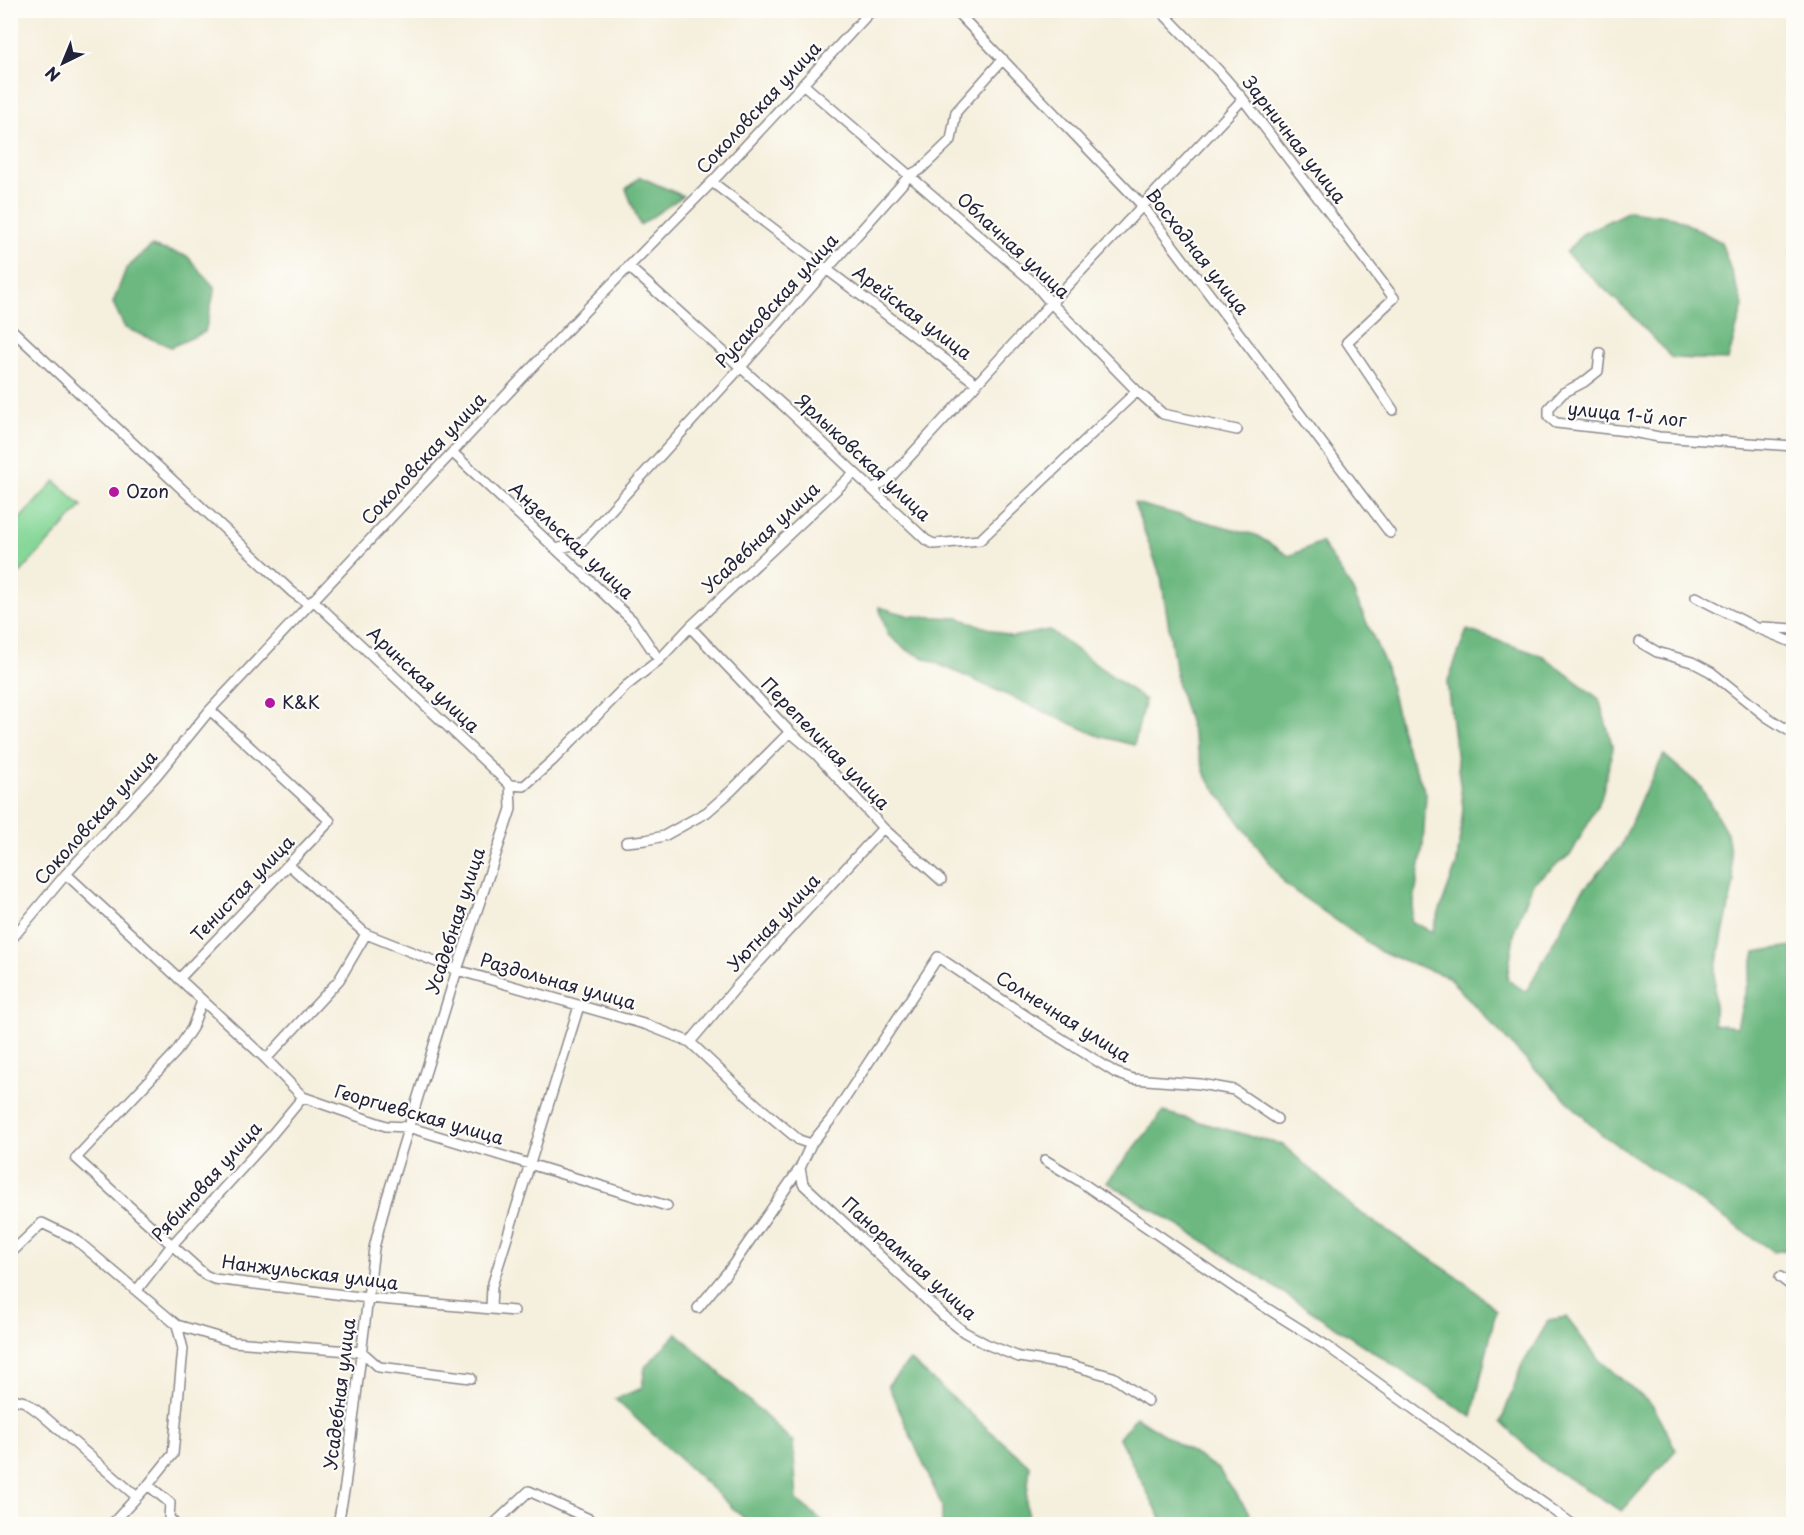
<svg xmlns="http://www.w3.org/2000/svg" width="1804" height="1535" viewBox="0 0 1804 1535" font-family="'Playpen Sans',sans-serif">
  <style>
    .green { fill: #86d798; stroke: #547c6a; stroke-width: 1.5 }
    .forest { fill: #6cb880; stroke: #476d5e; stroke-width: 1.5 }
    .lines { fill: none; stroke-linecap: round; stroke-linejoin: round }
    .minor-casing { stroke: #8c888c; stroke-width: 12 }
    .minor { stroke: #fff; stroke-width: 9 }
    .poi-dot { fill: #b5179e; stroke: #fdfcf7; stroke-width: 2 }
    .labels { text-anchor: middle; stroke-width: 4.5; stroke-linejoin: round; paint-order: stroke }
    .street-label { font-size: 18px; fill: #22223b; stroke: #fdfcf7 }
    .poi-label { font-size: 18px; fill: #22223b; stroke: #fdfcf7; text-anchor: start }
  </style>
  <rect width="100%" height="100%" fill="#fdfcf7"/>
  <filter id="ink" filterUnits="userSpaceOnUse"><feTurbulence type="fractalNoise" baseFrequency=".0167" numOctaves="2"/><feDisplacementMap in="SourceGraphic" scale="12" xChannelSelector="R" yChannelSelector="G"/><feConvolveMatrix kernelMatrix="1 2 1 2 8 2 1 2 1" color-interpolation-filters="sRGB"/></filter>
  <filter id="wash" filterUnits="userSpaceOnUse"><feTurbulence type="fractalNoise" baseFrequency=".008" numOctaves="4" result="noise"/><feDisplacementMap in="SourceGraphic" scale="24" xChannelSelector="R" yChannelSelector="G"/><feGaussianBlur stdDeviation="1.35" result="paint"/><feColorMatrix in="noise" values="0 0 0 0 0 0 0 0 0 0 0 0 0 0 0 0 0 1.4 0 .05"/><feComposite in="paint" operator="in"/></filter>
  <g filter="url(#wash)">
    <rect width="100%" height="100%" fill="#f5efdd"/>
    <path class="green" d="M55 481 82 506 20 573 11 564V518L16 523Z"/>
    <path class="forest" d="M640 177 683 196 640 225 626 189Z
      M1629 211 1674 217 1721 242 1743 305 1728 360 1672 358 1632 315 1566 253 1582 234Z
      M151 246 187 256 215 288 205 332 171 347 125 328 113 303 126 269Z
      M1134 503 1256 535 1289 556 1321 542 1351 587 1385 664 1403 739 1426 794 1423 846 1411 921 1432 932 1457 863 1463 808 1447 683 1467 630 1543 656 1599 699 1613 748 1601 799 1571 854 1533 883 1515 929 1507 979 1526 992 1580 894 1621 846 1640 801 1664 755 1700 786 1727 833 1734 882 1715 972 1714 1024 1737 1027 1755 952 1793 946V1249L1774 1252 1601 1134 1523 1057 1448 977 1381 952 1286 885 1206 777 1178 686 1161 577Z
      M879 607 910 616 959 618 1012 637 1049 630 1145 700 1134 745 1099 736 907 650 888 635Z
      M1163 1112 1283 1145 1356 1210 1465 1282 1496 1310 1472 1417 1212 1246 1107 1182Z
      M1566 1317 1598 1359 1653 1406 1676 1450 1622 1511 1542 1462 1501 1422 1521 1367 1549 1320Z
      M677 1333 793 1442 797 1500 826 1524H750L615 1399 642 1388 645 1367Z
      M910 1360 1030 1466 1026 1505 1031 1524H942V1506L888 1385Z
      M1136 1417 1218 1469 1257 1524H1164L1119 1438Z"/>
  </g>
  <g filter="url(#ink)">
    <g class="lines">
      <defs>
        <path id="minor" d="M955 10 1142 205 1390 533
          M1160 10 1218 70 1243 99 1394 298 1347 342 1393 410
          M804 85 1032 281 1051 303 1137 391 1163 414 1237 430
          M712 182 934 351 977 384
          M629 267 786 408 926 540 934 544 980 540 1137 391
          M10 328 292 592 309 604
          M1600 353 1598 371 1584 382 1563 393 1549 408V417L1556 423 1627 431 1659 437 1794 446
          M453 453 632 620 659 660
          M872 489 889 479 1051 303 1243 99
          M556 549 581 543 740 368 910 175 921 169 951 140 956 112 1003 59
          M1696 597 1755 627 1794 643
          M313 600 510 785
          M690 627 790 732 816 754 883 828 941 880
          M1763 627 1794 629
          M1640 642 1657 652 1692 662 1711 672 1767 717 1794 734
          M510 785 524 786 552 761 626 686 659 660 690 627 854 473
          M626 842 646 840 664 836 707 812 731 791 790 732
          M289 865 366 934 457 970 647 1025 690 1042 757 1105 799 1140 811 1144
          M66 874 266 1059 303 1097 386 1126 408 1127 667 1206
          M10 941 66 874 156 776 210 710 587 309 712 182 872 10
          M179 979 330 821 210 710
          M202 1001 192 1028 176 1052 76 1158 205 1275 214 1279 368 1298 514 1311
          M690 1042 738 985 883 828
          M266 1059 339 980 366 934
          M1045 1160 1078 1180 1241 1292 1327 1346 1572 1524
          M800 1168 803 1184 944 1316 964 1332 986 1344 1019 1357 1071 1365 1113 1377 1148 1401
          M10 1254 42 1223 75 1239 177 1325 234 1342 362 1352 379 1367 471 1378
          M1780 1277 1794 1288
          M137 1290 172 1245 264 1144 303 1097
          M491 1308 492 1286 579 1006
          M698 1308 730 1269 800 1168 811 1144 832 1118 938 957 1026 1016 1116 1073 1133 1079 1200 1084 1234 1090 1277 1119
          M10 1398 25 1402 40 1413 137 1497
          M148 1485 170 1503 169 1518 175 1524
          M112 1524 148 1485 173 1454 183 1349 177 1325
          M338 1524 345 1486 374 1248 386 1201 457 970 511 809 510 785
          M494 1524 529 1491 589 1519 594 1524"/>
      </defs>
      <use href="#minor" class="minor-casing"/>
      <use href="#minor" class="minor"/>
    </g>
  </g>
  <g class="poi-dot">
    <circle cx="114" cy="492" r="6"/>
    <circle cx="270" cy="703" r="6"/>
  </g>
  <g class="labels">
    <g class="street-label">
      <text transform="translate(759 108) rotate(-47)" y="6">Соколовская улица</text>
      <text transform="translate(1294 140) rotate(52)" y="6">Зарничная улица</text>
      <text transform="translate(1013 246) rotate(43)" y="6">Облачная улица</text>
      <text transform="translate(1197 252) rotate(52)" y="6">Восходная улица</text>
      <text transform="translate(777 301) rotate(-48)" y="6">Русаковская улица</text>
      <text transform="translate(912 313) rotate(37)" y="6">Арейская улица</text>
      <text transform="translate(1627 415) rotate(6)" y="6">улица 1-й лог</text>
      <text transform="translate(863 458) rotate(43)" y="6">Ярлыковская улица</text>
      <text transform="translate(424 459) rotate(-47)" y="6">Соколовская улица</text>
      <text transform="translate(761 538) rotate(-43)" y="6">Усадебная улица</text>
      <text transform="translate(571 541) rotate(43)" y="6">Анзельская улица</text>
      <text transform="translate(423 680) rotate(43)" y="6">Аринская улица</text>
      <text transform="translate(825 744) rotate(46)" y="6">Перепелиная улица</text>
      <text transform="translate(96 818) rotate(-48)" y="6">Соколовская улица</text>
      <text transform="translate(243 889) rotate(-46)" y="6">Тенистая улица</text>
      <text transform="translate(456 921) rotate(-72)" y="6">Усадебная улица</text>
      <text transform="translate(774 923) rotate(-47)" y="6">Уютная улица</text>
      <text transform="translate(558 982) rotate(16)" y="6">Раздольная улица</text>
      <text transform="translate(1063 1017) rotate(32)" y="6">Солнечная улица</text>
      <text transform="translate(419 1115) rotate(16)" y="6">Георгиевская улица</text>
      <text transform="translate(207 1182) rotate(-48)" y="6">Рябиновая улица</text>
      <text transform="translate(909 1259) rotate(42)" y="6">Панорамная улица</text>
      <text transform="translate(310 1273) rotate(7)" y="6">Нанжульская улица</text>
      <text transform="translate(340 1394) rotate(-83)" y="6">Усадебная улица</text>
    </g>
    <g class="poi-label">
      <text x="126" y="498">Ozon</text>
      <text x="282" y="709">K&amp;K</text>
    </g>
  </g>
  <rect width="1804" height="1535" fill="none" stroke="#fdfcf7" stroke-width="36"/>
  <g transform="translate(63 63) rotate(223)" stroke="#fdfcf7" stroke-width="4.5" paint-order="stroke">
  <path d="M0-4.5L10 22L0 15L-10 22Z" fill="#22223b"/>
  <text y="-9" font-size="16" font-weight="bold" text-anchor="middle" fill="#22223b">N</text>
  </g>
</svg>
